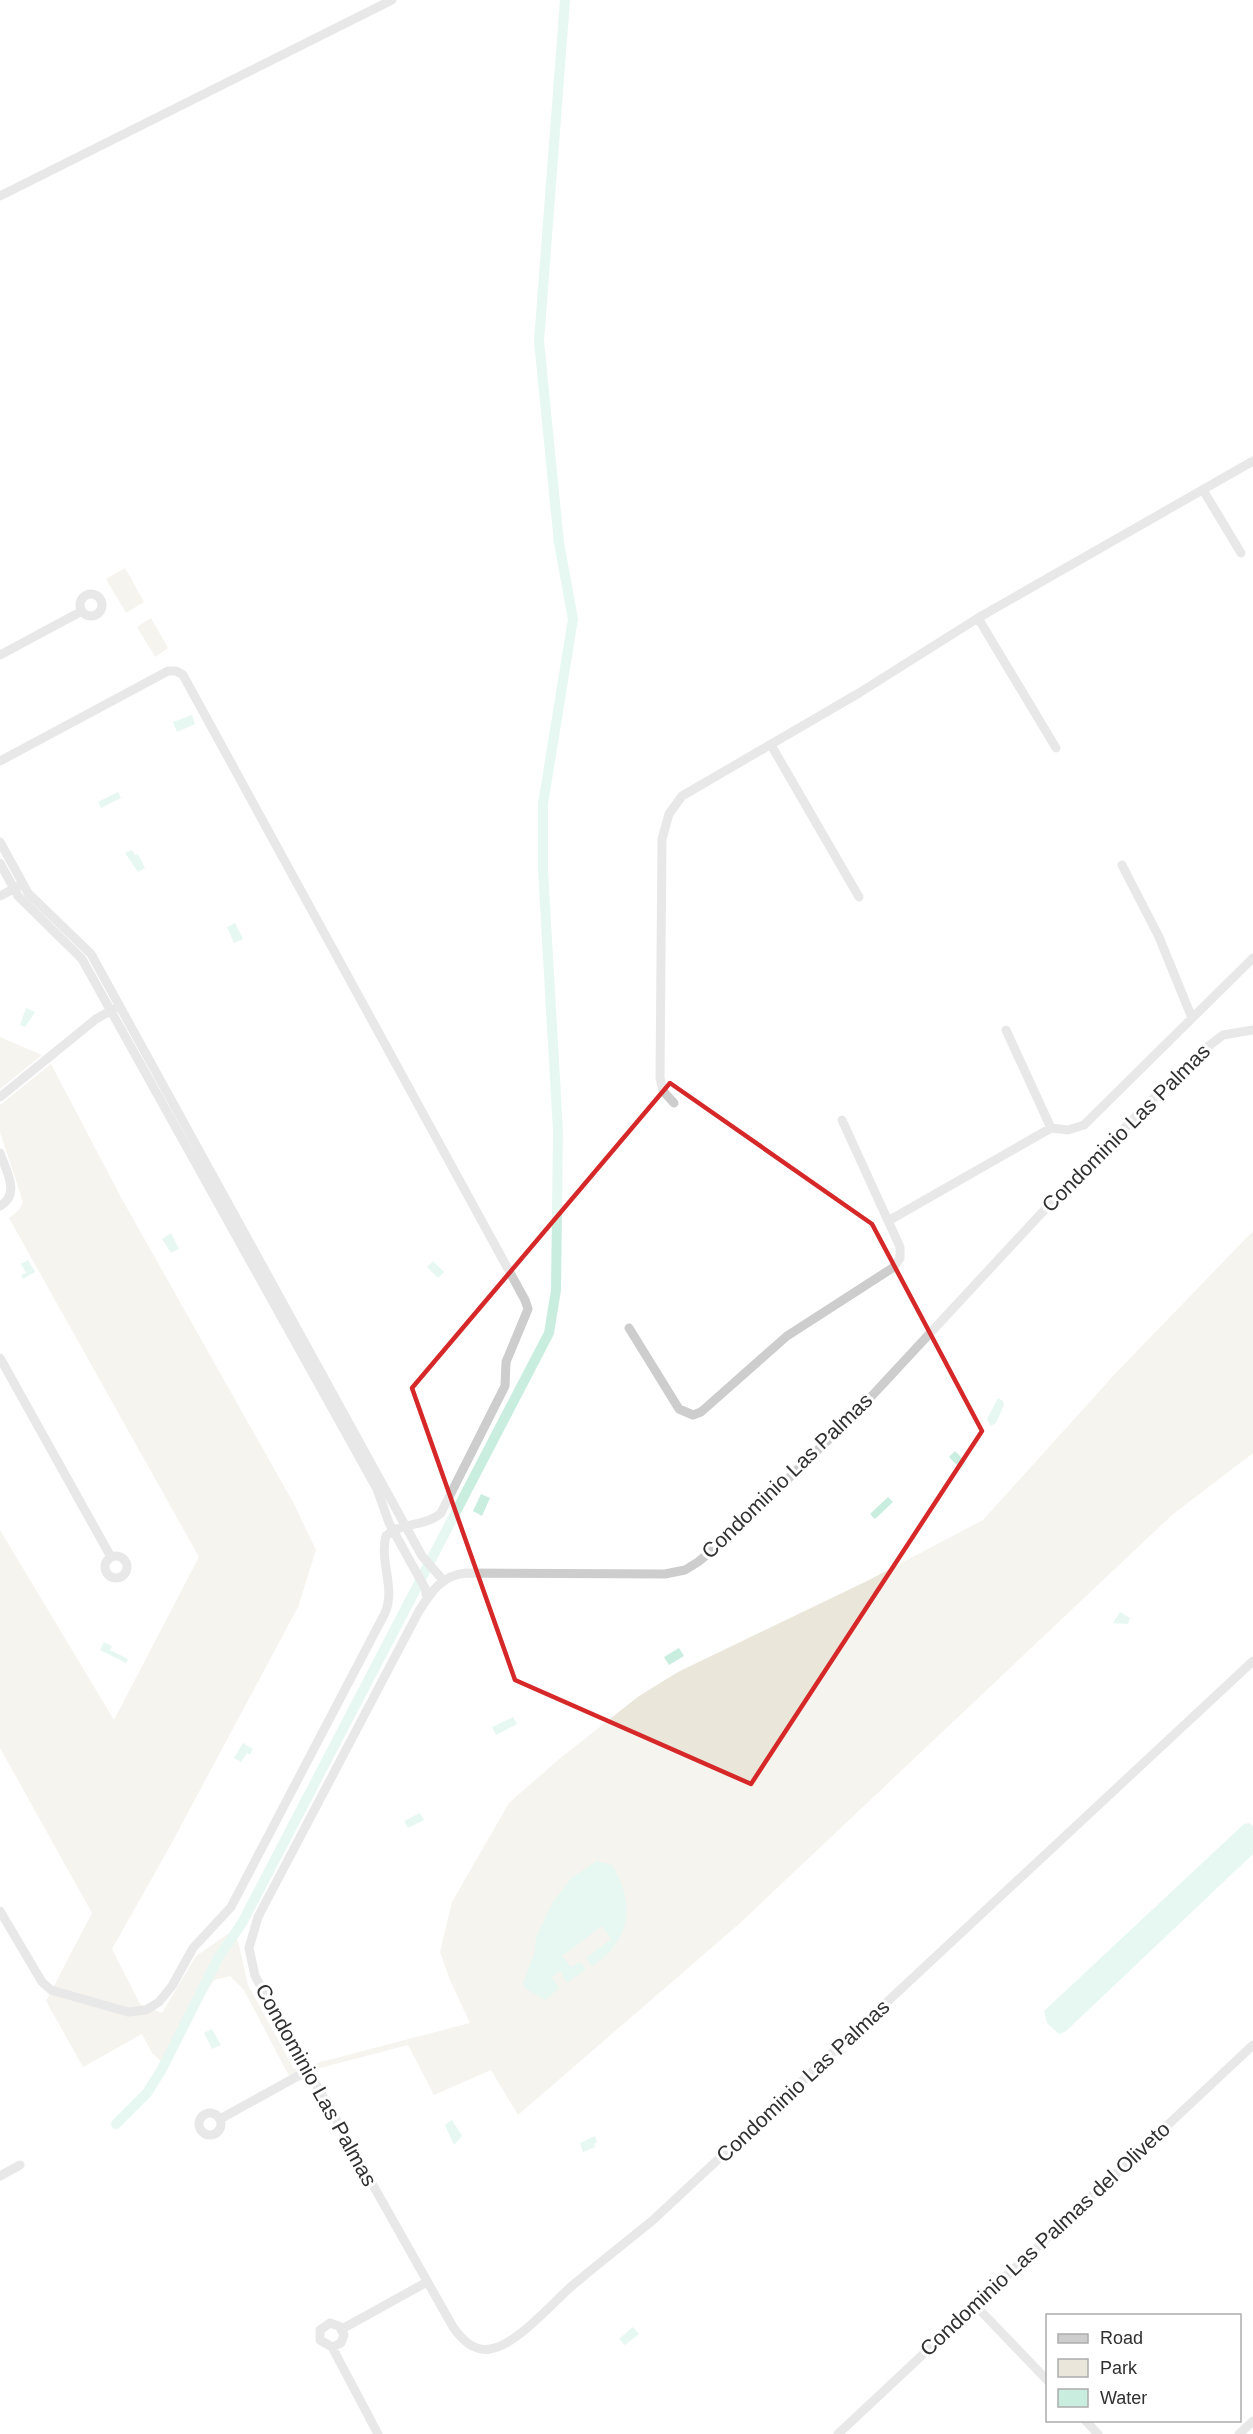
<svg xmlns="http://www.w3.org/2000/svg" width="1253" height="2434" viewBox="0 0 1253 2434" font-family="Arial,sans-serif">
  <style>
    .green { fill: #eae6da }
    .water { fill: #c9eee0 }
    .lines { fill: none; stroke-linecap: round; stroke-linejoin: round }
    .canal { stroke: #c9eee0; stroke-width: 10 }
    .minor { stroke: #cdcdcd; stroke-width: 9 }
    .marked { fill: none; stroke: #d62828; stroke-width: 4.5; stroke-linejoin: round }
    .labels { text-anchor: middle; stroke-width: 6; stroke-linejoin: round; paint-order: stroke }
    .street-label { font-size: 21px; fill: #303030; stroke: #fff }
  </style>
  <rect width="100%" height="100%" fill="#fff"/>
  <path class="green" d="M125 568 144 602 126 613 106 579Z
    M151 618 168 648 155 657 137 627Z
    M0 1037 42 1055 0 1089Z
    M51 1064 123 1201 294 1504 316 1550 298 1607 169 1848 112 1949 140 2004 162 2013 196 1956 228 1934 238 1941 248 1985 294 2069 470 2023 450 1980 440 1952 452 1902 509 1803 558 1760 639 1696 678 1672 869 1580 983 1520 1114 1375 1253 1231V1453L1172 1515 739 1924 518 2115 491 2070 434 2095 408 2045 289 2076 244 1990 230 1976 214 1980 161 2061 152 2053 142 2034 83 2067 46 2001 92 1913 0 1748V1530L114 1720 199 1557 9 1218 19 1210 23 1202 0 1132V1105Z"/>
  <path class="water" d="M192 715 195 724 177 732 173 722Z
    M118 792 121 798 101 808 98 802Z
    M132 850 135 855 138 854 145 868 138 872 125 853Z
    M235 923 243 939 234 943 227 927Z
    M26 1008 35 1012 25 1027 20 1025Z
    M171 1233 179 1249 171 1253 162 1239Z
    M28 1260 35 1272 23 1279 21 1275 26 1273 21 1264Z
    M433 1261 444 1272 438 1278 427 1267Z
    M998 1398 1003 1401 1004 1405 996 1423 991 1426 987 1419Z
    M955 1451 967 1463 961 1469 949 1457Z
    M481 1494 490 1498 482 1516 473 1511Z
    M888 1497 893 1502 875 1519 870 1514Z
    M1120 1612 1130 1618 1128 1624 1113 1623Z
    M104 1642 112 1646 110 1650 128 1659 126 1663 100 1650Z
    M679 1648 684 1656 669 1665 664 1657Z
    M513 1717 517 1724 496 1735 492 1727Z
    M243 1743 253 1749 250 1755 247 1753 241 1762 234 1758Z
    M420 1813 424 1820 408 1828 404 1821Z
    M1249 1823 1253 1826V1854L1065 2032 1059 2034 1047 2023 1044 2011 1244 1824Z
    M597 1861 612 1865C636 1904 631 1941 592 1966L586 1958 611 1939 602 1926 562 1956 571 1967 580 1962 586 1969 567 1983 560 1971 552 1977 559 1988 545 2000 525 1988 523 1983 535 1952 536 1937 553 1902 571 1878Z
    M212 2029 221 2045 212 2049 204 2033Z
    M452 2120 462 2136 454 2145 445 2125Z
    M595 2136 597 2142 594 2144 595 2147 583 2152 580 2143Z
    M633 2327 639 2334 625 2345 619 2339Z"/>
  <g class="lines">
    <path class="canal" d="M116 2124 147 2093 162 2069 218 1958 242 1923 549 1333 556 1290 558 1131 543 870V804L573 619 559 543 539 341 565 0"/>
    <path class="minor" d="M0 196 392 0
      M1203 490 1241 553
      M80 605a11 11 0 1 1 22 0a11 11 0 1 1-22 0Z
      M978 618 1056 748
      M0 655 82 611
      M771 745 859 897
      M0 761 168 671H176L183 675 525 1300 528 1309 506 1362 505 1386 441 1513C426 1527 400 1522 386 1536 379 1561 396 1588 385 1613L231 1907 193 1948 172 1986 159 2002 146 2010 128 2012 51 1990 42 1982 0 1911
      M0 842 28 893 91 954 422 1556 443 1580
      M0 863 18 896 82 959 377 1489 389 1523 425 1588 427 1598
      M1122 865 1159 937 1192 1018
      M0 896 19 886
      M1006 1030 1051 1128
      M1253 1030 1223 1035 1192 1059 1049 1205 856 1413 728 1537 698 1562 685 1570 665 1574 466 1573C442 1575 431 1592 419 1611L258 1917 249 1948 255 1976 453 2327C462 2340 474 2352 490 2349 516 2346 553 2302 573 2285 599 2263 626 2242 652 2221L1253 1661
      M0 1097 96 1019 114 1009
      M674 1103 663 1091 660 1078 662 839 669 814 682 796 859 693 978 618 1253 461
      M0 1153C6 1171 21 1194 0 1206
      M888 1221 1051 1128 1068 1130 1084 1125 1253 958
      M629 1328 679 1409 693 1415 701 1412 787 1336 894 1267 900 1258V1247L842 1120
      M0 1358 111 1557
      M105 1567a11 11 0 1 1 22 0a11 11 0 1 1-22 0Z
      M199 2124a11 11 0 1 1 22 0a11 11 0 1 1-22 0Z
      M220 2119 307 2071
      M0 2176 20 2165
      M975 2305 1048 2381
      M342 2329 427 2282
      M332 2347 341 2343 344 2335 339 2326 330 2323 320 2330V2340L332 2347 378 2434
      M1085 2420 1098 2434
      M838 2434 1253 2045
      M1239 2434 1253 2421"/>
  </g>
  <path d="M0 0H1253V2434H0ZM670 1083 872 1224 982 1431 751 1784 515 1680 412 1388Z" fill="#fff" fill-opacity=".55" fill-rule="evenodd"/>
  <path class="marked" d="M670 1083 872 1224 982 1431 751 1784 515 1680 412 1388Z"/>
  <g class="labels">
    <g class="street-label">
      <text transform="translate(1126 1128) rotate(-45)" y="7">Condominio Las Palmas</text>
      <text transform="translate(787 1476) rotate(-44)" y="7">Condominio Las Palmas</text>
      <text transform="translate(803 2081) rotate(-43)" y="7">Condominio Las Palmas</text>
      <text transform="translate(316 2085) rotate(61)" y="7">Condominio Las Palmas</text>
      <text transform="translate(1045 2239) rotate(-43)" y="7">Condominio Las Palmas del Oliveto</text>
    </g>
  </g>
  <rect x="1046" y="2314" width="195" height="108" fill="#ffffff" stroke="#acacac" stroke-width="1.5"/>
  <rect x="1058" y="2334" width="30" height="9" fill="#cdcdcd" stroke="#acacac" stroke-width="1.5"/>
  <text x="1100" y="2344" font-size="18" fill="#303030">Road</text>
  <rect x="1058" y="2359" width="30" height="18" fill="#eae6da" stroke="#acacac" stroke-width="1.5"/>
  <text x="1100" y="2374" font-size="18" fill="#303030">Park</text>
  <rect x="1058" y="2389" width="30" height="18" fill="#c9eee0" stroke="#acacac" stroke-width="1.5"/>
  <text x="1100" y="2404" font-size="18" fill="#303030">Water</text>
</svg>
